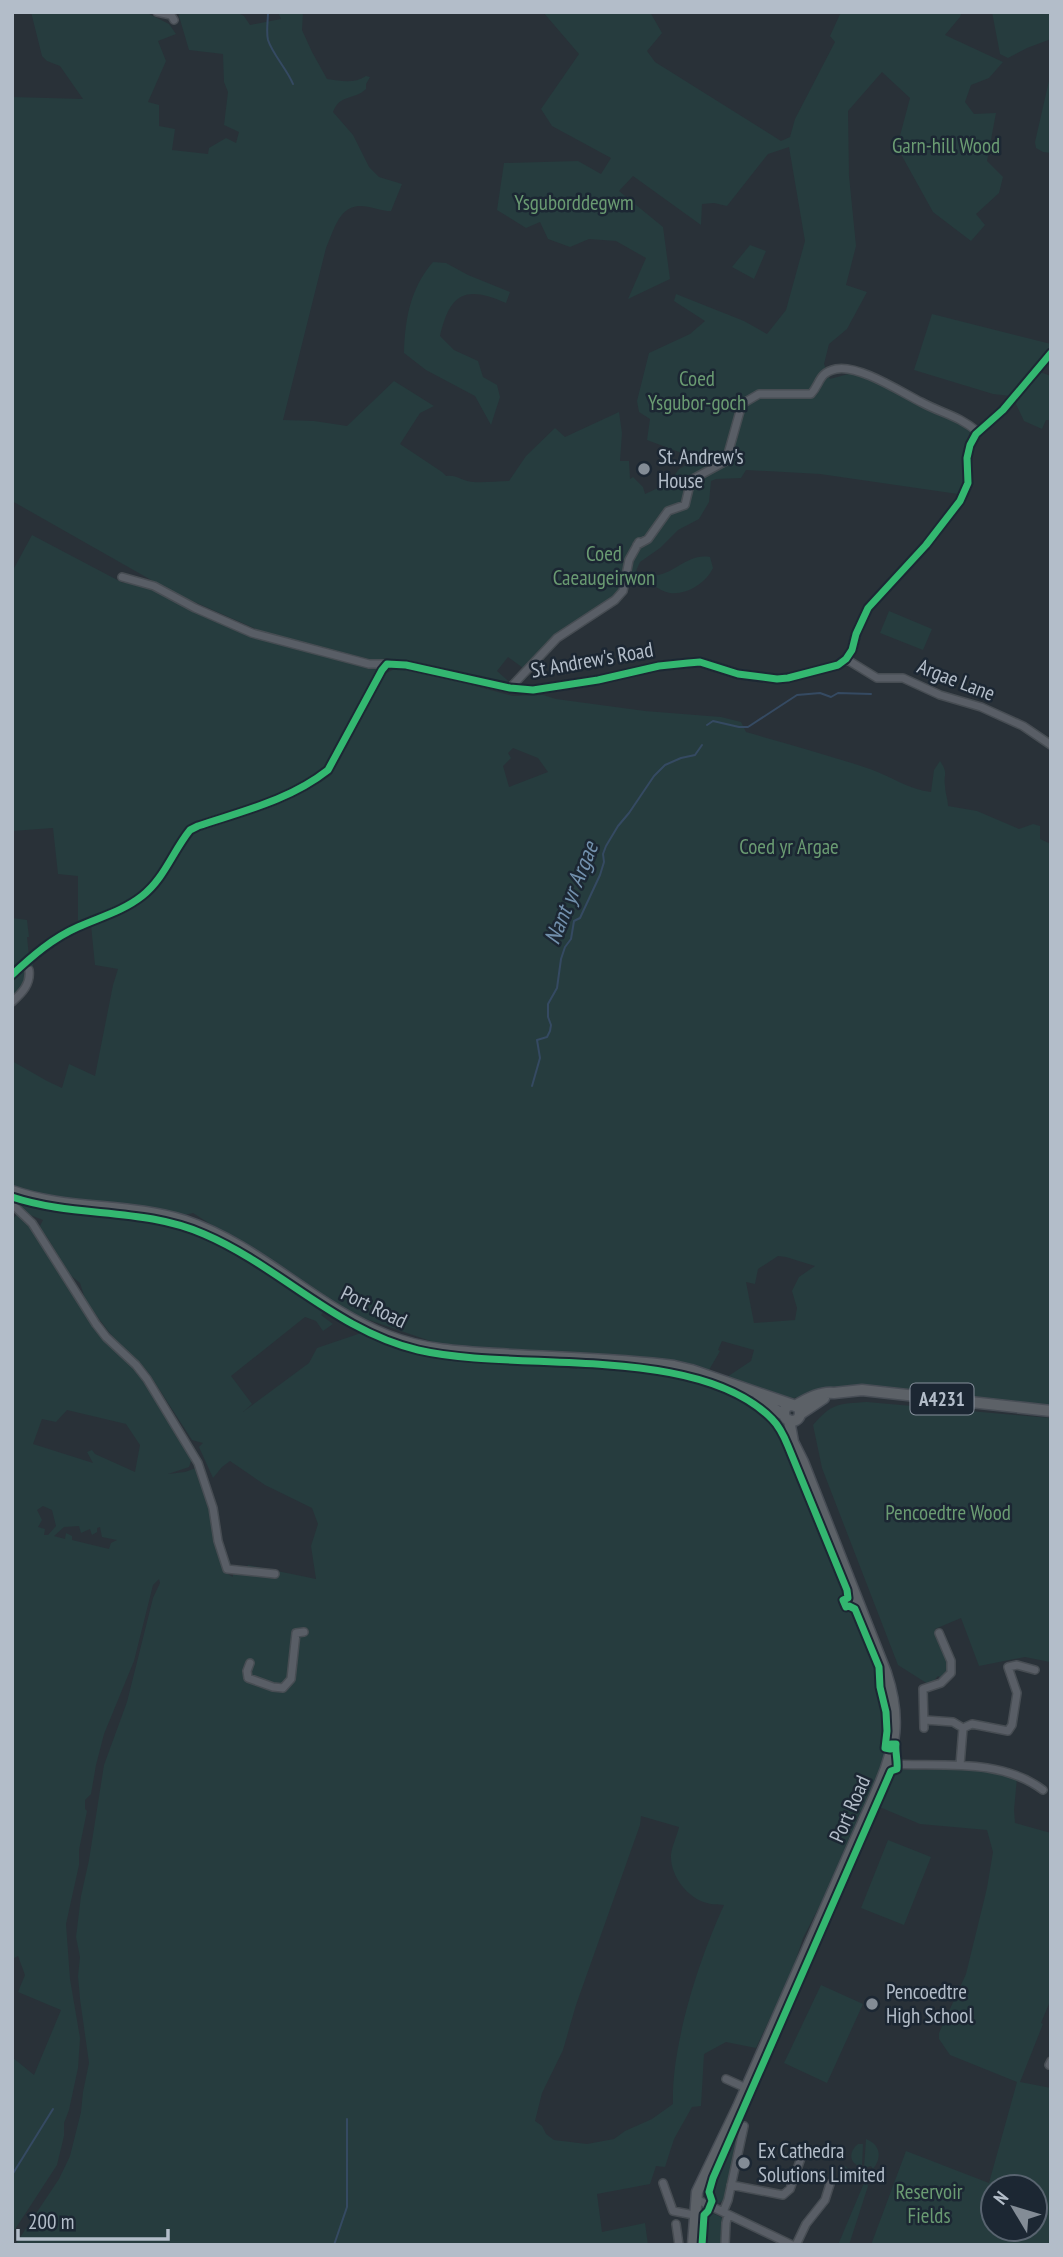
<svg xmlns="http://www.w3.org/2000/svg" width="1063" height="2257" viewBox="0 0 1063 2257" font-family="'PT Sans Narrow',sans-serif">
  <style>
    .green { fill: #263c3e; fill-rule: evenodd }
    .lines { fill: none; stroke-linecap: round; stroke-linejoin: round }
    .stream { stroke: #354a62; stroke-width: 2 }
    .minor-casing { stroke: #474d53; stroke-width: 10 }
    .major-casing { stroke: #474d55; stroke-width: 13 }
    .minor { stroke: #595e66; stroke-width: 7 }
    .major { stroke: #5c6167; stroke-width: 10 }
    .cycleway-casing { stroke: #1c2733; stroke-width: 11 }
    .cycleway { stroke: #33b770; stroke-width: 7 }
    .poi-dot { fill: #838c96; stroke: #1c2733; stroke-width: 2.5 }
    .labels { text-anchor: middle; stroke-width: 5; stroke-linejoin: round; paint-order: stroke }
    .shield { fill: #1c2733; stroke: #86909c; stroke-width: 2 }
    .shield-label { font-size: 19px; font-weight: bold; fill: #b3bdc9 }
    .park-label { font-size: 21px; fill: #6a9b72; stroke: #1c2733 }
    .poi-label { font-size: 21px; fill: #b3bdc9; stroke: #1c2733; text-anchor: start }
    .street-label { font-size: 21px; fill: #b3bdc9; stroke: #1c2733 }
    .water-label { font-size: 23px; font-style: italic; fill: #7290ad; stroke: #1c2733 }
  </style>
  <rect width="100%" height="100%" fill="#293138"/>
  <path class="green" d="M31 12H145L169 24 176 34 158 41 166 61 148 102 159 105V126L175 129 172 150 208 154 209 148 226 138 236 143 239 132 224 125 228 92 224 82 223 54 189 50 179 16 180 12H236L244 16 250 25 281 19 278 12H303L302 30 312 52 327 79C341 81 354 84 366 76L370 77 366 84V89C353 101 341 93 333 112L353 135 369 167 379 177 402 184 391 211C380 211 368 205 358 206 338 208 333 233 326 248L283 420 314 421 347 426 394 381 434 406 420 413 400 444 442 472 446 476C457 474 463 482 474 482 484 483 497 481 509 481L526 456 555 428 565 437 619 412 622 433 620 461H629L630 479 633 477 643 487 645 494 669 483 679 469 688 464 690 456 647 440 650 419 639 412 637 401 649 353 690 334 705 321 674 301 676 294 744 321 767 334 786 310 805 241 789 147 768 154 727 206 714 203 702 204 701 225 633 176 619 191 663 227 670 279 628 299 646 258 616 241 589 239 570 247 548 239 540 222 526 228 497 210 504 163 578 161 601 174 611 158 552 126 541 109 579 54 543 12H650L662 33 647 51 655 62 781 141 790 137 795 119 835 42 830 36 841 12H962L960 17 945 35 1003 62 989 78 971 85 965 102 974 114 996 113 987 161 1003 177 999 193 976 214 985 225 971 241 933 212 897 147 910 98 882 72 848 111 849 176 856 246 846 285 867 292 847 329 829 344 824 364 830 379 852 373 872 380 947 414 971 429 965 447 963 485 958 494 820 474 746 470 741 478 716 479 711 481 709 502 699 519 678 530 660 548 640 562 636 571C668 588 681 552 710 557L713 568C706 583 687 595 670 593 656 591 647 576 633 579L620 602C582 615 555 643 530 673L508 657 497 671 513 685 386 658 373 662 329 652 256 629 174 593 12 501V97L83 99 60 66 47 61 42 56Z
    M992 12H1051V39L1027 48 1008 58 1000 54Z
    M1051 72V153L1043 152 1036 148 1035 142Z
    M750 245 766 251 754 279 732 267Z
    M433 262 446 263 468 275 510 292 506 303C465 285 450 293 440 336L454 350 478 361 483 377 497 385 500 397 491 425 475 396 426 370 404 353C405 319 410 289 433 262Z
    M932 314 1051 344V347L1011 396 993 394 914 370Z
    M1040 372 1051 376V420H1046L1042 429 1024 421 1015 402Z
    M32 535 123 583 134 581 251 633 377 667 378 671 334 758 322 772 282 794 198 822 150 886 131 901 78 924V876L58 874 53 828 12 831V572Z
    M889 611 932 629 923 650 880 633Z
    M395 669 415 670 513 696 543 695 556 699 645 711 721 717 741 722 746 732C787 744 829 755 870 769 890 776 910 790 931 792L934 770 940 761C949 774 943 774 945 786 945 793 948 799 948 806L977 811 1019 829 1033 824 1040 826V839L1051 844V1406L856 1385 789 1399 724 1379 751 1361 754 1350 722 1341 718 1350 720 1351 702 1382C743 1401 766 1404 787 1447L847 1593 846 1598 839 1603 841 1609 850 1607 854 1610 877 1665 879 1689 885 1713 883 1748H886L878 1777 831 1884 803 1938 792 1972 756 2048 726 2042 704 2054 701 2106 692 2107 674 2139 665 2167 656 2166 650 2184 597 2194 602 2232 645 2223 648 2245H15L59 2179 70 2156 81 2112 83 2092 89 2063 80 1999 78 1976 80 1957 76 1937 81 1896 89 1860 104 1765 127 1702 153 1598 160 1583 159 1579 153 1585 134 1661 104 1734 96 1765 91 1794 85 1800V1809L87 1811 79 1850V1865L66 1924 70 1979 80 2038 78 2068 69 2110 64 2123V2136L57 2165 12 2234V2057L34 2075 61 2010 18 1992 25 1975 18 1956 12 1959V1220L18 1213 33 1228 84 1310 139 1371 192 1458 189 1467 168 1474 185 1472 196 1468 200 1472 226 1573 233 1577V1573L247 1570 248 1565 316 1579 311 1546 318 1524 312 1508 265 1485 230 1461 222 1467 213 1478 199 1447 203 1443 192 1440 148 1372 112 1336 86 1302 80 1283 69 1274 47 1237 39 1228 43 1220 25 1213 21 1206 25 1202 70 1211 173 1223 198 1232 236 1252 325 1310 321 1315 333 1324 323 1331 316 1321 305 1317 231 1376 252 1404 243 1412 309 1363 317 1348 361 1333 398 1349 433 1357 577 1369V1357L448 1347 351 1314 193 1213 180 1216 54 1198 12 1187V1061L47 1081 62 1088 69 1064 95 1076 113 985 118 969 95 965 91 925C112 915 137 908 153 891 171 872 177 845 198 829L280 802 321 782 331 775 348 736 386 673ZM513 748 538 758 548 772 509 787 503 766 511 758 508 753ZM778 1256 786 1257 815 1266 799 1277 792 1291 797 1308 795 1320 754 1323 746 1282 755 1284 758 1269ZM67 1410 126 1424 140 1445 135 1472 95 1454 92 1450 87 1452 93 1463 33 1444 42 1419 56 1422ZM43 1506 52 1510 56 1526 48 1535H44L45 1529 38 1527 42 1520 37 1510ZM79 1526 81 1533 90 1529 92 1535 97 1532V1528L100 1527 102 1537 117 1540 111 1543 109 1549 72 1540V1536L66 1533 65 1539 54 1536 64 1527ZM641 1816 679 1827C677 1836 672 1846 671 1855 670 1875 687 1898 707 1903 712 1905 718 1904 724 1905 699 1959 671 2046 673 2104L652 2119 625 2131 614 2139 587 2144 554 2140 546 2134 542 2126 535 2121 542 2093 563 2050 576 2005 640 1825Z
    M12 918 27 920 29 937H27L29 956 12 969Z
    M37 956 33 963V968L29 967 28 980 12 1000V981Z
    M867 1402 1051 1418 1050 1662 1025 1657 979 1666 961 1618 935 1629C943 1646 955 1662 942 1679L938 1676 932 1683 928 1684 898 1665 822 1468 813 1425C832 1403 838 1404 867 1402Z
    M898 1770H984L1017 1778 1014 1810 1015 1823 1051 1833V1841H1049L1051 1843V1999L1041 2023 1043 2024 1020 2082 1051 2088V2245H871L906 2151 989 2183 1017 2082 950 2055 939 2039V2033L966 1974 987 1888 993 1852 987 1830 920 1824 877 1806 892 1771ZM993 2187H1035V2229H993Z
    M888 1840 931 1857 904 1925 861 1908Z
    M821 1985 863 2004 827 2083 784 2063Z
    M739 2121 741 2127 725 2199 718 2204 711 2197V2189Z
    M866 2139C881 2145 882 2158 873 2169L871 2166 864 2168Z
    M858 2144H863L862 2167C849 2164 848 2152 858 2144Z
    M845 2166 854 2174 865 2177 868 2186 849 2245H838L864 2183 841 2180V2169Z
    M710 2212 725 2219 723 2245H703L705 2217 706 2213Z"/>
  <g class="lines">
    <path class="stream" d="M268 12C268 21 266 32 268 40 273 55 287 69 293 84
      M707 725 713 721 739 727H748L797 695 820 693 831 697 838 693 871 694
      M532 1086 540 1058 537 1040 547 1037 550 1031 551 1025 548 1017V1004L557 988 561 959 565 947 571 939 574 921 580 918 600 875 604 862 603 854 606 846 618 826 629 813 654 776 665 765 681 758 695 755 702 745
      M12 2175 53 2109
      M334 2245 347 2207V2119"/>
    <defs>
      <path id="minor" d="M157 12 171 15 174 20
        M637 545 648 539 668 511 685 505 691 480 726 461 742 404 759 394H811C821 383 818 373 836 369 858 364 901 392 921 402 943 414 958 415 978 432
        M122 577 154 586 195 608 252 633 369 664H387
        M846 659 877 678H903L940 695 981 707 1023 726 1051 745
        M510 688 557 638 615 600 623 591 629 560 639 542
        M12 975C32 956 53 938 78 927 100 917 123 911 142 896 164 879 173 851 190 830L198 826C243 811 290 800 328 770L382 670 387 664 406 665 510 688 533 690 598 680 659 666 688 663 700 662 738 674 777 679 788 678 838 665 846 659 852 650 856 634 868 608 926 545 960 501 968 483 967 458 970 445 976 434 1003 410 1051 353
        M12 1002C22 993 31 984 29 970
        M12 1204 32 1223 96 1324 106 1337 136 1365 147 1379 198 1463 213 1508 218 1541 227 1569 275 1574
        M250 1663 247 1671 248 1678 273 1687 283 1688 291 1679 296 1633 304 1632
        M925 1720 953 1722 963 1728 960 1765
        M924 1728 923 1689 941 1683 951 1673V1661L939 1633
        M963 1728 972 1724 1008 1731 1012 1725 1017 1693 1008 1667 1017 1665 1035 1670
        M888 1764C940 1767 999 1757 1043 1790
        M1049 2065 1051 2061
        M726 2079 746 2088
        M663 2183 673 2211 694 2215
        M731 2185 783 2195 790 2189 801 2158
        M698 2200 792 2245
        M723 2212 728 2200 744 2126
        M676 2224 679 2245
        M725 2245 726 2223 728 2215
        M796 2245 806 2224 825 2200 830 2184"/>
      <path id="major" d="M12 1191C68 1211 129 1203 185 1221 260 1246 315 1308 388 1336 423 1350 461 1352 498 1354 556 1358 616 1358 674 1366L691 1370 793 1405
        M758 1399 784 1415
        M784 1413a8 8 0 1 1 16 0a8 8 0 1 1-16 0Z
        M795 1406C806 1399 821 1391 834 1393L862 1390 1051 1411
        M800 1414 824 1398
        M693 2245 697 2192 738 2107 877 1791C896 1748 901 1718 886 1673L803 1462 793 1442 789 1420"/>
    </defs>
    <use href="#minor" class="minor-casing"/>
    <use href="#major" class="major-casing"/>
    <use href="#minor" class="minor"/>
    <use href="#major" class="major"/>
    <defs>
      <path id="cycleway" d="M12 975C32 956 53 938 78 927 100 917 123 911 142 896 164 879 173 851 190 830L198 826C243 811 290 800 328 770L382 670 387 664 406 665 510 688 533 690 598 680 659 666 688 663 700 662 738 674 777 679 788 678 838 665 846 659 852 650 856 634 868 608 926 545 960 501 968 483 967 458 970 445 976 434 1003 410 1051 353
        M12 1197C75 1218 143 1207 204 1234 279 1266 337 1331 418 1350 517 1373 697 1343 772 1419 779 1426 784 1436 788 1446L847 1590 848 1598 843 1600 846 1607 849 1606 855 1609 879 1667 880 1687 886 1712 887 1731 885 1748 890 1749 891 1744H896C895 1753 898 1760 897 1769L891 1771 713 2178 709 2192 712 2201 708 2211 704 2215 702 2245"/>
    </defs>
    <use href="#cycleway" class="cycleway-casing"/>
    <use href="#cycleway" class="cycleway"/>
  </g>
  <g class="poi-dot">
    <circle cx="644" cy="469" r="7"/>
    <circle cx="872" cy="2004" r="7"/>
    <circle cx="744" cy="2163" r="7"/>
  </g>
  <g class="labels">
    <rect class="shield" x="910.5" y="1383.5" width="63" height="31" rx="5"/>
    <g class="shield-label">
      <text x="942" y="1406">A4231</text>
    </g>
    <g class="park-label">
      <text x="946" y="153">Garn-hill Wood</text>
      <text x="574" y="210">Ysguborddegwm</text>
      <text x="697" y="386">Coed<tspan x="697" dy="24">Ysgubor-goch</tspan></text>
      <text x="604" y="561">Coed<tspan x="604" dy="24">Caeaugeirwon</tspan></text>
      <text x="789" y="854">Coed yr Argae</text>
      <text x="948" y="1520">Pencoedtre Wood</text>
      <text x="929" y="2199">Reservoir<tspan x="929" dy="24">Fields</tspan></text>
    </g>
    <g class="poi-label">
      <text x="658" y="464">St. Andrew's<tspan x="658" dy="24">House</tspan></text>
      <text x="886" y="1999">Pencoedtre<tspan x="886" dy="24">High School</tspan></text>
      <text x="758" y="2158">Ex Cathedra<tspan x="758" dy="24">Solutions Limited</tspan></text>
    </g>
    <g class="street-label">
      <text transform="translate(592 660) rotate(-10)" y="7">St Andrew's Road</text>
      <text transform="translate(956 680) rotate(21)" y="7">Argae Lane</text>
      <text transform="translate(374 1307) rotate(26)" y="7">Port Road</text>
      <text transform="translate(850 1809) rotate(-66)" y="7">Port Road</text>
    </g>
    <g class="water-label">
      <text transform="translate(571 893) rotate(-68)" y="8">Nant yr Argae</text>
    </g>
  </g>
  <rect width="1063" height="2257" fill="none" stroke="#b3bdc9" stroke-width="28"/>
  <g transform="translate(1014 2208) rotate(308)"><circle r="33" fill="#1c2733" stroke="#58636f" stroke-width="2"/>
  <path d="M0-5L12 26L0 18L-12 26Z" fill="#838c96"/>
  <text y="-10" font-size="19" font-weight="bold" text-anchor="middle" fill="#b3bdc9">N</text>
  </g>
  <path d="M18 2229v10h150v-10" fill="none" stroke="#b3bdc9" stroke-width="3.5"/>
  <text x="28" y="2229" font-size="21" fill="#b3bdc9" stroke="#1c2733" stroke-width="5" paint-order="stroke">200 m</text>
</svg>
